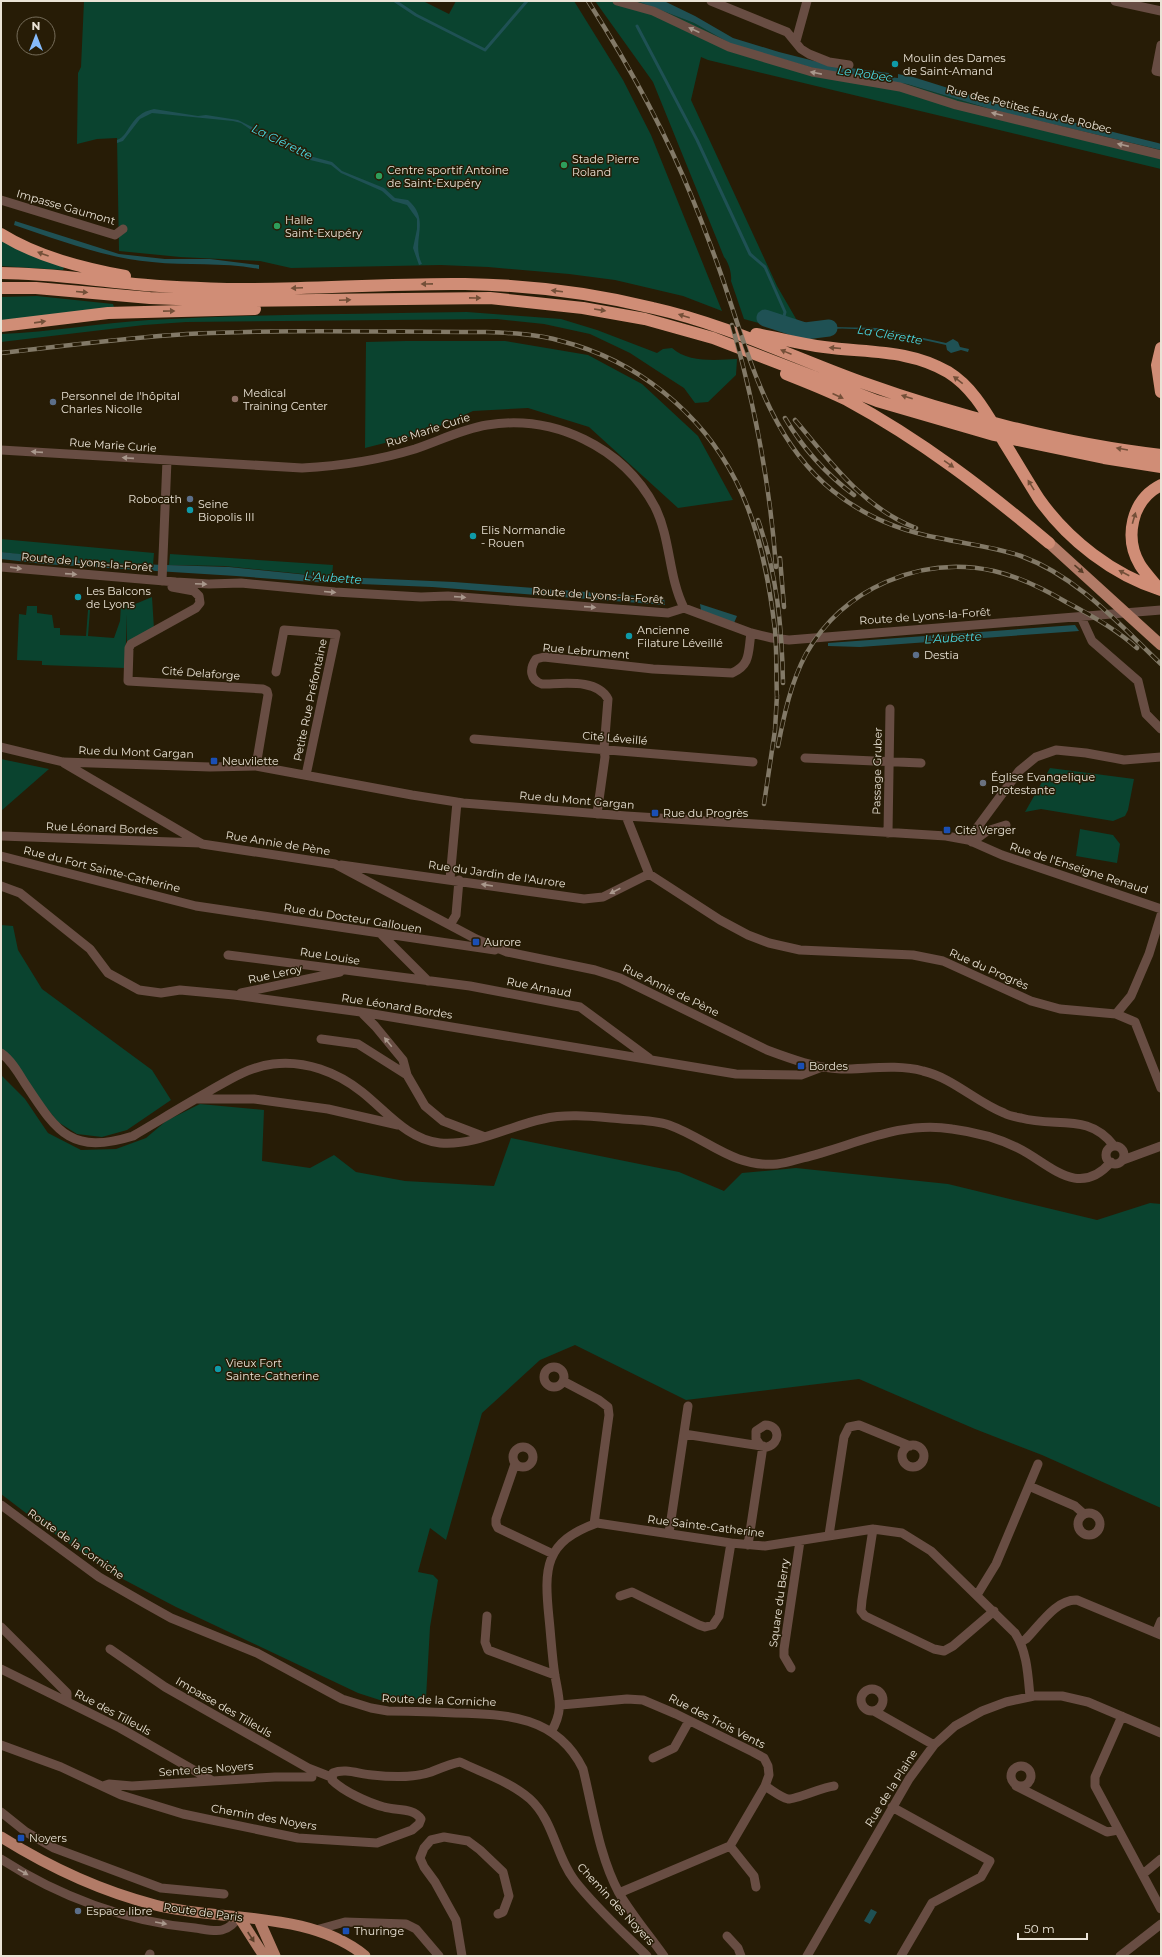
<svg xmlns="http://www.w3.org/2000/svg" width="1162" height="1957" viewBox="0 0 1162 1957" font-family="Montserrat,sans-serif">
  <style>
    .green { fill: #0a432f }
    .water { fill: #1f5154 }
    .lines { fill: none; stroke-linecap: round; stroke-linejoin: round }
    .stream { stroke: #1f5154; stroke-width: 3 }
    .river { stroke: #1f5154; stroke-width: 17 }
    .minor { stroke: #684d43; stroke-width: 9 }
    .major { stroke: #b27b67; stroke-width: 11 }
    .highway { stroke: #d08d76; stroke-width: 12 }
    .rail-casing { stroke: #827967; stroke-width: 4.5 }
    .rail { stroke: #271c06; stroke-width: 3; stroke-dasharray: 9; stroke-linecap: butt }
    .oneway { fill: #a9988c }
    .oneway2 { fill: #734f38 }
    .oneway3 { fill: #583d28 }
    .culture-dot { fill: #0f9aa8; stroke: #271c06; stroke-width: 1.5 }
    .leisure-dot { fill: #2e9e5b; stroke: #271c06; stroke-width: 1.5 }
    .education-dot { fill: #8d6e63; stroke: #271c06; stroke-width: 1.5 }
    .service-dot { fill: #5c6f8a; stroke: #271c06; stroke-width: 1.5 }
    .transit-dot { fill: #1a4fb4; stroke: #271c06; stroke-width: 1.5 }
    .worship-dot { fill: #6b7280; stroke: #271c06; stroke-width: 1.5 }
    .labels { text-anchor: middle; stroke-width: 3; stroke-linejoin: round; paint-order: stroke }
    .poi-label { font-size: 11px; fill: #eae3d6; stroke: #271c06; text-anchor: start }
    .street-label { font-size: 11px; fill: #eae3d6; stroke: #271c06 }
    .water-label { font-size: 12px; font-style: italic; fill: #49d7e0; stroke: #271c06 }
  </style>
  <rect width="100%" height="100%" fill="#271c06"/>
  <path class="green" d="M84 1H423L449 14 456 1H574L623 80 651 135 722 311 683 296 615 280 569 274 488 267 441 265 291 268 260 261 180 257 119 251 117 138 97 139 77 144 78 73 81 67Z
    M595 1H638L694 23 731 44 907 84 997 111 1160 150 1161 169 708 60 701 57 691 100 777 286 806 336 744 319 731 281C732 274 729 263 724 257L653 82Z
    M1 240 64 267 63 270 1 266Z
    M37 296 113 304 114 307 1 322V297Z
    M467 312 561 319 597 330 657 353 663 349 672 348C688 363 717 360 737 359L736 375 708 402 695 403 684 388 656 370 630 353 590 334 544 324 497 319 186 322 144 325 1 342V334C51 332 99 323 149 320 255 314 361 314 467 312Z
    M406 341H505L588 355 642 384 698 436 733 500 678 508 589 427 528 408 473 411 424 433 365 448 366 342Z
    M1 539 154 553 153 565 64 560 1 552Z
    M170 554 333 565 332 577 224 566 169 565Z
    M152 597 154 629 127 644V614L125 668 42 665V661L17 660 19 614 26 615 27 606H37V613L52 615 54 628H60V635L86 636 88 610H90L88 636 114 638 120 621 121 605H128V607Z
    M1 759 49 769 1 811Z
    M1050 768 1134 779 1128 810 1125 816 1113 821 1041 809 1025 812Z
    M1080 829 1113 835 1120 844 1117 863 1076 856Z
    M1 925 13 926 18 950 42 989 152 1070 171 1100 127 1130 102 1137 77 1134 58 1122 1 1051Z
    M1 1075 25 1099 48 1133 81 1150 116 1149 146 1138 166 1121 200 1104 264 1110 262 1161 310 1168 334 1155 356 1172 405 1181 494 1186 511 1138 679 1172 724 1191 742 1173 796 1168 948 1184 1097 1220 1150 1203 1161 1204V1508L1042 1455 975 1429 859 1379 686 1400 575 1345 540 1360 482 1413 446 1540 430 1528 418 1572 433 1575 438 1580 430 1627 426 1698 389 1703 358 1693 176 1607 117 1576 43 1526 1 1494Z"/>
  <path class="water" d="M637 1H664L695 16 733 38 779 52 834 66 889 73V77L898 78V74L913 77 1021 111 1060 119 1158 143 1161 144V150L997 111 907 84 830 73 731 44 694 23Z
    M154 109 198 116 206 115 238 120 264 133 278 138 306 155 332 162 342 171 384 188 395 198 408 200C432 221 410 240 422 264L419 265 413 248 417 229V219L407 205 393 201 382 191 341 173 331 165 306 159 277 141 260 136 241 123 233 121 152 113 140 119 123 141 117 143V140C130 136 129 114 154 109Z
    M15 221 119 254 165 259H210L259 265V269C224 262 188 266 152 262 105 258 59 240 14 225Z
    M830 327 878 328 946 343 953 339 958 342 960 347 969 349 968 352 961 350 951 353 947 350 946 345C906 336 868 326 827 329 821 329 812 329 807 332L804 329Z
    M1 552 104 563 229 567 318 576 454 582 664 598 665 605 432 587 313 582 236 576 44 564 1 559Z
    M700 604 737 616 734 623 701 610Z
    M1075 625 1079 631 860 647 828 646V643Z
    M871 1909 877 1912 870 1924 864 1921Z"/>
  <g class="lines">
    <path class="stream" d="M395 1 416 15 485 50 527 1
      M637 26 697 140 750 254 765 267 785 312 782 325"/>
    <path class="river" d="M765 318 805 331 829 328"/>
    <path class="minor" d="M617 1 653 11 729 47 812 72 900 87 956 105 1161 155
      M711 1 787 32 801 49 809 54 829 62 849 65
      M1115 1 1161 11
      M796 41 807 1
      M1161 45 1156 71 1161 72
      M1 200 115 235 123 229
      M1 450 302 468C341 466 379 460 415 449 439 441 462 429 487 425 554 414 623 447 655 507 671 539 668 576 684 608
      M1 567 176 582 209 584 241 583 335 592 421 597 448 596 668 613 684 608 751 633 772 638 789 640 1161 610
      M162 581 167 460
      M172 587 194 591 199 596 200 603 196 608 131 644 129 648 128 681 263 689 267 691 268 695 256 766
      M1081 617 1092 641 1138 681 1146 714 1161 729
      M276 672 284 630 336 634 306 775
      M474 739 753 762
      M1 747 63 762 210 767 256 766 412 795 463 803 626 816 946 836 968 840 1002 855 1161 909
      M805 758 921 763
      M64 763 202 844 335 864 476 939 507 952 595 970 620 978 767 1050C791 1059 816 1068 841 1069 868 1069 897 1064 923 1071 953 1078 976 1102 1004 1113 1009 1116 1016 1117 1021 1118 1055 1128 1089 1112 1114 1146
      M597 814 605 757 604 749 608 699C597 678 562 684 542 684 530 680 529 669 536 659L544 657 653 669 732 673C751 665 748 652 751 633
      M626 816 649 874 720 920 748 935 769 943 800 950 913 955 943 961 1031 1001 1060 1009 1116 1014 1135 1022 1161 1088
      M888 833 890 709
      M1 836 201 843
      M968 840 1019 771 1036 757 1056 750 1086 753 1124 760 1161 757
      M972 842 987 831 1006 825
      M1 856 196 906 495 950
      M341 865 584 899 603 897 649 874
      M450 879 457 802
      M1 886 20 893 90 949 108 973 139 990 161 993 180 990 234 995 361 1012 736 1074 801 1075 822 1067
      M450 925 456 915 459 880
      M381 934 428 981
      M228 955 470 986 580 1007 649 1058
      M241 993 340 972
      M361 1012 375 1026 403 1060 407 1075
      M1116 1014 1131 996 1149 954 1161 915
      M321 1039 358 1044 407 1075 425 1106 443 1121 485 1137
      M1 1053C11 1060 18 1072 24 1082 56 1130 69 1156 133 1136 157 1122 181 1107 206 1093 227 1081 248 1067 273 1064 305 1060 337 1072 362 1092 386 1111 408 1140 440 1143 476 1146 509 1126 543 1119 568 1113 597 1117 622 1119 638 1120 655 1120 669 1125 708 1139 733 1168 777 1164 786 1163 795 1160 803 1158 853 1146 900 1120 952 1129 975 1132 998 1138 1018 1148 1049 1163 1078 1200 1111 1162
      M197 1099H254L328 1109 398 1125
      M1106 1155a9 9 0 1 1 18 0a9 9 0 1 1-18 0Z
      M1123 1160 1161 1146
      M544 1377a10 10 0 1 1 20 0a10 10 0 1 1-20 0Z
      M563 1381 599 1400 608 1407 609 1415 594 1524
      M684 1434 767 1447C781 1443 780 1425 765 1425L756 1431V1439L760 1445
      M902 1456a11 11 0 1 1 22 0a11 11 0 1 1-22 0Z
      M513 1457a10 10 0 1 1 20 0a10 10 0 1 1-20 0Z
      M515 1464 496 1519V1524L498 1528 553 1554
      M1029 1486 1075 1506 1084 1514
      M1 1505 99 1577 146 1604 171 1618 257 1653 342 1699 371 1708 388 1711C410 1711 433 1712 455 1713 507 1714 557 1716 583 1769 593 1810 599 1856 619 1893 632 1915 649 1935 664 1956
      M1078 1524a11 11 0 1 1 22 0a11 11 0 1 1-22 0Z
      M873 1529 862 1600 861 1611 865 1616 934 1649 944 1651 953 1646 994 1611
      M669 1533 688 1406
      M829 1535 844 1437 849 1427 859 1425 910 1446
      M748 1545 763 1446
      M977 1595 996 1564 1038 1464
      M620 1596 632 1592 699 1625 705 1627 713 1625 719 1616 731 1543
      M487 1616 485 1642 488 1650 555 1675
      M1 1627 67 1693V1701
      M1156 1633 1161 1621
      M1021 1642 1026 1639C1040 1625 1056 1599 1077 1600L1161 1635
      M110 1649 165 1687 308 1768 331 1777
      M791 1668 784 1656V1649L800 1541
      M1 1669 120 1728 211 1780
      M861 1700a11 11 0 1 1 22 0a11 11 0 1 1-22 0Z
      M561 1705 627 1699 643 1700 676 1714 753 1752 764 1758 768 1766 769 1775 765 1786 730 1846 619 1893
      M874 1711 934 1745
      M1122 1716 1095 1777V1786L1161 1909
      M551 1732C564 1710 559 1699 555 1676 552 1657 551 1637 549 1618 544 1568 544 1542 597 1523L731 1543 765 1546 873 1529 902 1533 931 1551 1015 1633C1027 1651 1028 1675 1030 1697
      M1 1745 61 1767 121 1795 183 1814 298 1838 377 1843 412 1830 419 1824 421 1819C413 1807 396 1811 384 1807 368 1803 343 1791 332 1780L333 1773C345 1768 359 1774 372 1775 390 1777 414 1778 431 1772 441 1768 450 1764 460 1762 483 1773 511 1782 530 1799 554 1821 556 1857 575 1881 596 1908 623 1932 647 1956
      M653 1758 674 1748 689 1721
      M1011 1776a10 10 0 1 1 20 0a10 10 0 1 1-20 0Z
      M103 1786 109 1784 132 1786 275 1777H312
      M765 1786C772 1790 780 1797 788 1799 795 1800 823 1787 834 1786
      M1016 1786 1107 1832 1118 1830
      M892 1807 990 1861 981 1877 932 1903 901 1956
      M1 1812 26 1832 54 1848 161 1888 224 1894
      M730 1846 754 1876 756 1887
      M1 1859C58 1896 127 1922 195 1928 203 1929 215 1932 222 1930 230 1928 234 1923 239 1917
      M1143 1874 1161 1859
      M316 1930 345 1922 406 1924 416 1929 439 1956
      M727 1936 738 1948 741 1956
      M149 1956 150 1954
      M462 1956 456 1920 435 1882 424 1867 420 1858 424 1848 431 1840 444 1837 468 1841 480 1850 503 1872 509 1896 503 1912 498 1914
      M807 1956 909 1779 934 1745 955 1726 982 1711 1006 1702 1034 1696H1062L1088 1702 1161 1733
      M1120 1956 1161 1924"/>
    <path class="major" d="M1049 543 1161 645
      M1 1837C49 1867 100 1891 155 1905 221 1922 309 1910 365 1956
      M239 1917 264 1956
      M259 1920 275 1956"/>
    <path class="highway" d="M1 234C38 257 83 268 125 276
      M1 273C43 273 84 279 126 283 159 287 193 288 227 289 306 290 385 283 465 284 528 285 592 293 653 308 725 324 792 357 861 382 953 415 1063 444 1161 455
      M1 288H36L150 298 229 301 490 298 583 308 645 319 713 338 877 401 994 435 1104 458 1161 467
      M1 326 108 313 255 309
      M756 334C779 338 801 344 824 347 867 353 909 349 948 372 974 388 988 416 1004 442 1016 461 1027 480 1039 499 1068 540 1113 575 1161 590
      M1161 348 1157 365 1161 392
      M786 374C806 382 827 390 847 400 921 440 986 490 1049 543
      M1159 589C1153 581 1145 573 1140 565 1124 538 1131 500 1161 485"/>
    <defs>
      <path id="rail" d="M588 1C628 64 665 130 693 200 705 230 717 261 727 292 751 364 772 442 833 491 864 516 900 531 939 538 966 544 995 547 1021 556 1078 577 1118 623 1161 664
        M732 325C755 405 770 485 776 567
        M1 353C63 346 125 338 187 334 287 329 387 332 486 332 511 333 537 334 561 341 636 360 701 412 736 481 759 526 769 579 775 630 777 653 776 676 777 699
        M785 418C802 447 826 474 854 495
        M795 420C830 461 863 508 916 528
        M758 520C777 573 782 628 783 683
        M780 558 784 607
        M778 746C784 715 791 682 806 654 843 588 921 555 994 571 1020 577 1044 589 1066 602 1091 615 1116 629 1137 648
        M764 804 775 730 777 695"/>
    </defs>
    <use href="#rail" class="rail-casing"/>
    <use href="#rail" class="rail"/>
  </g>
  <defs><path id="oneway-solid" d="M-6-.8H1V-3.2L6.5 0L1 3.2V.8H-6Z"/></defs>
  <g class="oneway">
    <use href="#oneway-solid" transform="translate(694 30) rotate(-155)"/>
    <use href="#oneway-solid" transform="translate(816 73) rotate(-169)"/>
    <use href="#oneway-solid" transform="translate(997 114) rotate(-166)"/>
    <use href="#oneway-solid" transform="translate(1123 145) rotate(-167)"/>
    <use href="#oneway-solid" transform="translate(37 452) rotate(-176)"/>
    <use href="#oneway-solid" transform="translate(128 458) rotate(-176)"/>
    <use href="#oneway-solid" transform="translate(16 568) rotate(8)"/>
    <use href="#oneway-solid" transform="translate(71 574) rotate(4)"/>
    <use href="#oneway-solid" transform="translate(201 584) rotate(3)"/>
    <use href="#oneway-solid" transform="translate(330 592) rotate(5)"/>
    <use href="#oneway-solid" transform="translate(460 597) rotate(4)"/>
    <use href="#oneway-solid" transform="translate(590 607) rotate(4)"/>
    <use href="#oneway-solid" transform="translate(487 885) rotate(-171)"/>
    <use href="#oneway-solid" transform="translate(615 891) rotate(153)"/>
    <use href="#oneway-solid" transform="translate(388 1042) rotate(-129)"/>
    <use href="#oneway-solid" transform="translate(23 1872) rotate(29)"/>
    <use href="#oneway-solid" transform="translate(161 1923) rotate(10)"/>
  </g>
  <g class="oneway2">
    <use href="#oneway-solid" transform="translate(43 254) rotate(-160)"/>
    <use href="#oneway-solid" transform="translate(427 284) rotate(179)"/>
    <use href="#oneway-solid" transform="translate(297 288) rotate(178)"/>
    <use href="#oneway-solid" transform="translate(557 291) rotate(-173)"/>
    <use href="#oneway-solid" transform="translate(82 292) rotate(5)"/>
    <use href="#oneway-solid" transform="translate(475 298) rotate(1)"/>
    <use href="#oneway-solid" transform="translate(345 300) rotate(-2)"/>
    <use href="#oneway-solid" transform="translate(600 310) rotate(9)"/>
    <use href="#oneway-solid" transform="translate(169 311) rotate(-1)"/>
    <use href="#oneway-solid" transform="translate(684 316) rotate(-163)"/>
    <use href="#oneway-solid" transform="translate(40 322) rotate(-8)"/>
    <use href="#oneway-solid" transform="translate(835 348) rotate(-175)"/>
    <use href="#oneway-solid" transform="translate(786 352) rotate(-158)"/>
    <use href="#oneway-solid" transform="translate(958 380) rotate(-142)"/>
    <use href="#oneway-solid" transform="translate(838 396) rotate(24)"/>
    <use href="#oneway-solid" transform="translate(907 397) rotate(-162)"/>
    <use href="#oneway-solid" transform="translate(1122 449) rotate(-170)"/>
    <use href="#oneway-solid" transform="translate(949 464) rotate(35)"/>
    <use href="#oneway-solid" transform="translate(1031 485) rotate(-122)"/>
    <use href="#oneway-solid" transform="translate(1134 518) rotate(-74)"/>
    <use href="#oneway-solid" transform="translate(1124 573) rotate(-152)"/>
  </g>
  <g class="oneway3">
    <use href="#oneway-solid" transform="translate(1079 569) rotate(41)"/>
    <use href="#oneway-solid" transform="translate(251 1937) rotate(57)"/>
  </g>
  <g class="culture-dot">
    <circle cx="895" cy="64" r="4"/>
    <circle cx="190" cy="510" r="4"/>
    <circle cx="473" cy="536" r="4"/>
    <circle cx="78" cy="597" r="4"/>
    <circle cx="629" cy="636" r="4"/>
    <circle cx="218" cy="1369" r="4"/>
  </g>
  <g class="leisure-dot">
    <circle cx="564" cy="165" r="4"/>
    <circle cx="379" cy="176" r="4"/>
    <circle cx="277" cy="226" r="4"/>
  </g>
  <circle class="education-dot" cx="235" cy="399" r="4"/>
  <g class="service-dot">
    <circle cx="53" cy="402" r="4"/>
    <circle cx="190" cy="499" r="4"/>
    <circle cx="916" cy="655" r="4"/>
    <circle cx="78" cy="1911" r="4"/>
  </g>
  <g class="transit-dot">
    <rect x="210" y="757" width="8" height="8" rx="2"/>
    <rect x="651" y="809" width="8" height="8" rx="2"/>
    <rect x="943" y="826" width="8" height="8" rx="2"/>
    <rect x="472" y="938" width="8" height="8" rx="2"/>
    <rect x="797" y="1062" width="8" height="8" rx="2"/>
    <rect x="17" y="1834" width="8" height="8" rx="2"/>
    <rect x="342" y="1927" width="8" height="8" rx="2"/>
  </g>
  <circle class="worship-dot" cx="983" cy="783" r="4"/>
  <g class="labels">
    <g class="poi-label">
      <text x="903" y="62">Moulin des Dames<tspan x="903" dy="13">de Saint-Amand</tspan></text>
      <text x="572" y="163">Stade Pierre<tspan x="572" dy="13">Roland</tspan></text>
      <text x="387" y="174">Centre sportif Antoine<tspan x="387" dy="13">de Saint-Exupéry</tspan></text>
      <text x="285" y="224">Halle<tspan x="285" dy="13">Saint-Exupéry</tspan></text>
      <text x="243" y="397">Medical<tspan x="243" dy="13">Training Center</tspan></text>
      <text x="61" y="400">Personnel de l'hôpital<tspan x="61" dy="13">Charles Nicolle</tspan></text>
      <text x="182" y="503" text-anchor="end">Robocath</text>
      <text x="198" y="508">Seine<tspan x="198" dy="13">Biopolis III</tspan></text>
      <text x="481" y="534">Elis Normandie<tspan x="481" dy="13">- Rouen</tspan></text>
      <text x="86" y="595">Les Balcons<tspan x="86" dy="13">de Lyons</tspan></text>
      <text x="637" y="634">Ancienne<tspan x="637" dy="13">Filature Léveillé</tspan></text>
      <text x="924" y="659">Destia</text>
      <text x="222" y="765">Neuvilette</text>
      <text x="991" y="781">Église Evangelique<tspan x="991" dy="13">Protestante</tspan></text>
      <text x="663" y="817">Rue du Progrès</text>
      <text x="955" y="834">Cité Verger</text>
      <text x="484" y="946">Aurore</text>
      <text x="809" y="1070">Bordes</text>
      <text x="226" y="1367">Vieux Fort<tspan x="226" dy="13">Sainte-Catherine</tspan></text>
      <text x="29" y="1842">Noyers</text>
      <text x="86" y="1915">Espace libre</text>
      <text x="354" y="1935">Thuringe</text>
    </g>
    <g class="street-label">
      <text transform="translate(1029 109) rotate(14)" y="4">Rue des Petites Eaux de Robec</text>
      <text transform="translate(66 207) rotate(16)" y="4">Impasse Gaumont</text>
      <text transform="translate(428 430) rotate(-18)" y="4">Rue Marie Curie</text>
      <text transform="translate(113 445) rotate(4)" y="4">Rue Marie Curie</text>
      <text transform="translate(87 562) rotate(5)" y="4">Route de Lyons-la-Forêt</text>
      <text transform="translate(598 595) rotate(4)" y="4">Route de Lyons-la-Forêt</text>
      <text transform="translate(925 616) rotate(-4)" y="4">Route de Lyons-la-Forêt</text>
      <text transform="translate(586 651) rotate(5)" y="4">Rue Lebrument</text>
      <text transform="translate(201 673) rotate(4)" y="4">Cité Delaforge</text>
      <text transform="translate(310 700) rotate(-78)" y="4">Petite Rue Préfontaine</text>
      <text transform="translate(615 738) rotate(5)" y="4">Cité Léveillé</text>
      <text transform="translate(136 752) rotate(2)" y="4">Rue du Mont Gargan</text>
      <text transform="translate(877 771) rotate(-89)" y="4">Passage Gruber</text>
      <text transform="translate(577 800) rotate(5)" y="4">Rue du Mont Gargan</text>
      <text transform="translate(102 828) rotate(2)" y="4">Rue Léonard Bordes</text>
      <text transform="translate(278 843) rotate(9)" y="4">Rue Annie de Pène</text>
      <text transform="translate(1079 868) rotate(18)" y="4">Rue de l'Enseigne Renaud</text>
      <text transform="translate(102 869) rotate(14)" y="4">Rue du Fort Sainte-Catherine</text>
      <text transform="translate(497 874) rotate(8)" y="4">Rue du Jardin de l'Aurore</text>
      <text transform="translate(353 918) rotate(9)" y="4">Rue du Docteur Gallouen</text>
      <text transform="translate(330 956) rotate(9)" y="4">Rue Louise</text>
      <text transform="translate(989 969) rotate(24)" y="4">Rue du Progrès</text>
      <text transform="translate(275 974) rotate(-12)" y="4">Rue Leroy</text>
      <text transform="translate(539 987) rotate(11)" y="4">Rue Arnaud</text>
      <text transform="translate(671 990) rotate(26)" y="4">Rue Annie de Pène</text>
      <text transform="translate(397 1006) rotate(9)" y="4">Rue Léonard Bordes</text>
      <text transform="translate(706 1526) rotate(7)" y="4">Rue Sainte-Catherine</text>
      <text transform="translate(76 1544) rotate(35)" y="4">Route de la Corniche</text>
      <text transform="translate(779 1603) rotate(-82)" y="4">Square du Berry</text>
      <text transform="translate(439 1700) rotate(2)" y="4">Route de la Corniche</text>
      <text transform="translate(224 1707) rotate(30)" y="4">Impasse des Tilleuls</text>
      <text transform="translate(113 1712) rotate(28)" y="4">Rue des Tilleuls</text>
      <text transform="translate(717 1721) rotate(27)" y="4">Rue des Trois Vents</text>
      <text transform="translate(206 1769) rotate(-4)" y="4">Sente des Noyers</text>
      <text transform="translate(891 1788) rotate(-58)" y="4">Rue de la Plaine</text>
      <text transform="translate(264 1817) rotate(10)" y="4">Chemin des Noyers</text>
      <text transform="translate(616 1904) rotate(47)" y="4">Chemin des Noyers</text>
      <text transform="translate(203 1912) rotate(8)" y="4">Route de Paris</text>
    </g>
    <g class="water-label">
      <text transform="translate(865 74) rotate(8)" y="4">Le Robec</text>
      <text transform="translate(282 142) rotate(26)" y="4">La Clérette</text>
      <text transform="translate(890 335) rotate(10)" y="4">La Clérette</text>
      <text transform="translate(333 578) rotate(4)" y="4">L'Aubette</text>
      <text transform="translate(953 638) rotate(-3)" y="4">L'Aubette</text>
    </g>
  </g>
  <rect width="1162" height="1957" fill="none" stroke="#eae3d6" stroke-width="4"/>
  <g transform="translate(36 36)"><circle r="19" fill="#271c06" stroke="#756c59"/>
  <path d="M0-3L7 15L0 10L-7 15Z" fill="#86bbfb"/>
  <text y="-6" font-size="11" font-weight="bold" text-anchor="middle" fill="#eae3d6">N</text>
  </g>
  <path d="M1018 1933v6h69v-6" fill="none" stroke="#eae3d6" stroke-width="2"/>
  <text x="1024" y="1933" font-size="12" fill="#eae3d6" stroke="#271c06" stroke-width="3" paint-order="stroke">50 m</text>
</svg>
